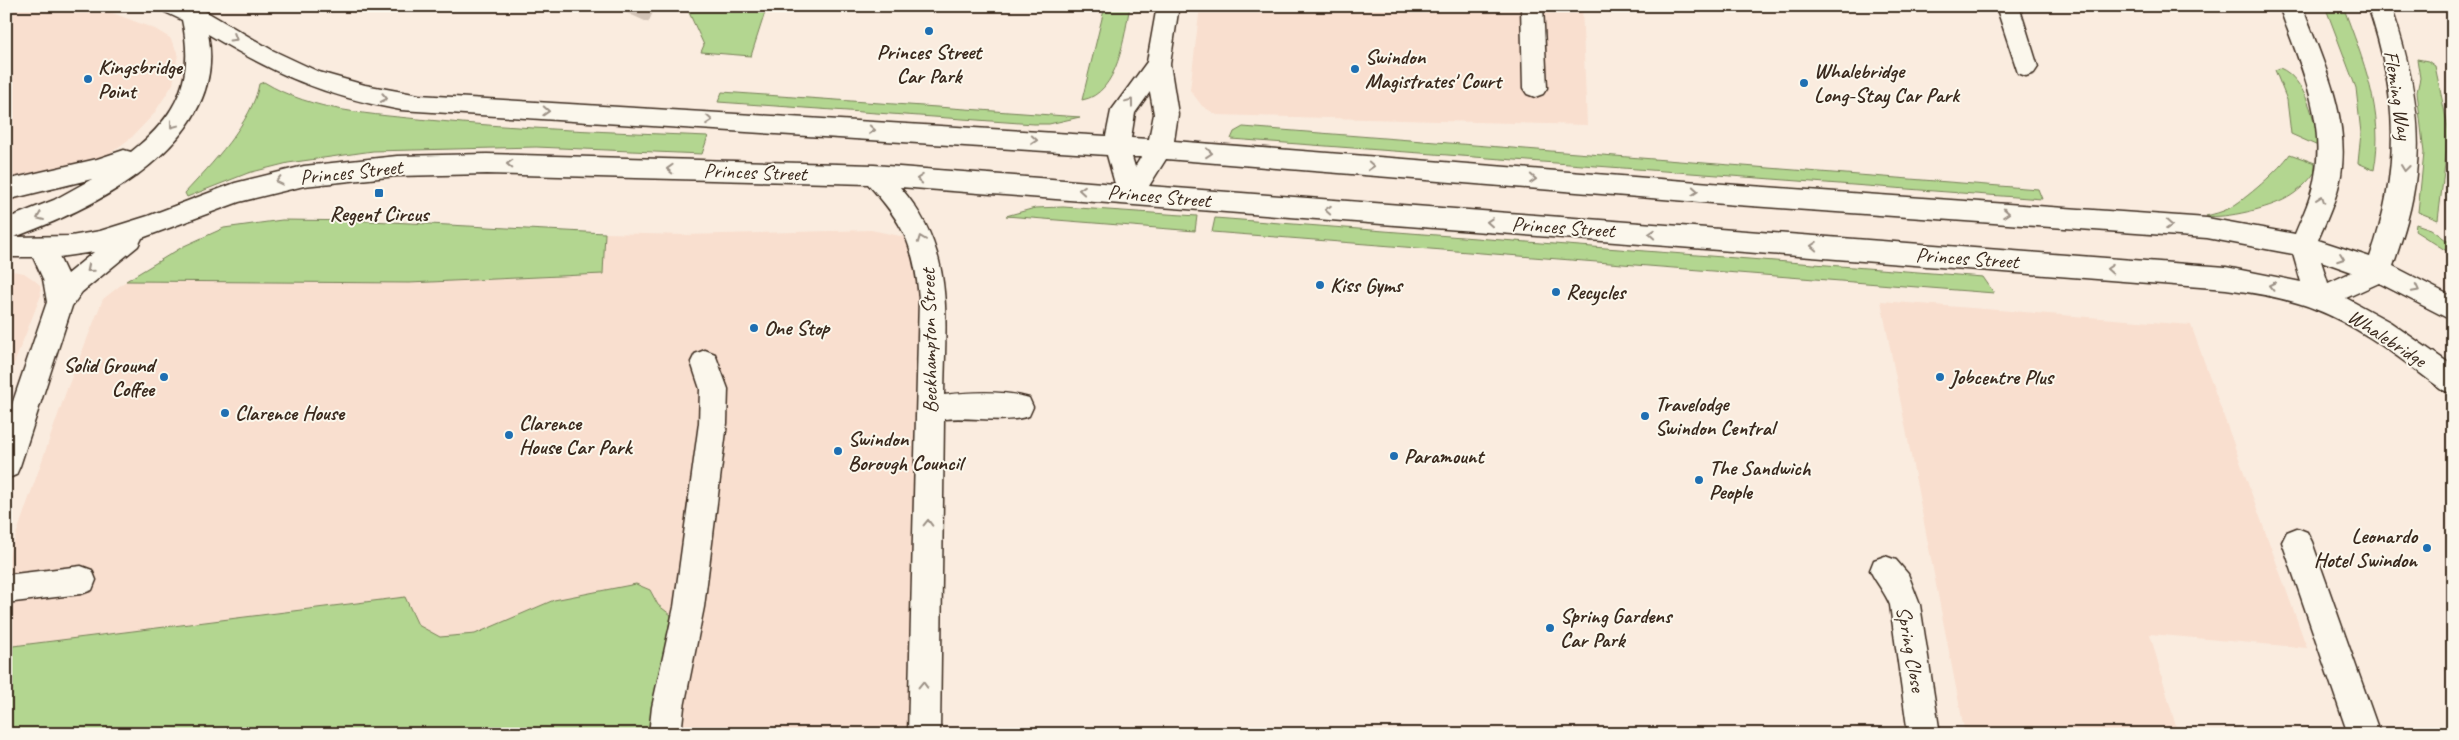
<svg xmlns="http://www.w3.org/2000/svg" width="2459" height="740" viewBox="0 0 2459 740" font-family="Caveat,sans-serif">
  <style>
    .built { fill: #f9dfcf }
    .green { fill: #b3d690; stroke: #778057 }
    .lines { fill: none; stroke-linecap: round; stroke-linejoin: round }
    .minor-tunnel { stroke: #d4c5b8; stroke-width: 27; stroke-dasharray: 27 14; stroke-linecap: butt }
    .minor-casing { stroke: #3b2a1e; stroke-width: 3 }
    .minor { fill: #fbf7ec; fill-rule: evenodd }
    .oneway { stroke: #9b9085 }
    .poi-dot { fill: #1f6fb2; stroke: #fbf7ec; stroke-width: 2 }
    .labels { text-anchor: middle; stroke-width: 4; stroke-linejoin: round; paint-order: stroke }
    .poi-label { font-size: 21px; font-weight: bold; fill: #3b2a1e; stroke: #fbf7ec; text-anchor: start }
    .street-label { font-size: 21px; fill: #3b2a1e; stroke: #fbf7ec }
  </style>
  <rect width="100%" height="100%" fill="#faecdf"/>
  <filter id="ink" filterUnits="userSpaceOnUse"><feTurbulence type="fractalNoise" baseFrequency=".02" numOctaves="2"/><feDisplacementMap in="SourceGraphic" scale="10" xChannelSelector="R" yChannelSelector="G"/><feConvolveMatrix kernelMatrix="1 2 1 2 8 2 1 2 1" color-interpolation-filters="sRGB"/></filter>
  <g filter="url(#ink)">
    <path class="built" d="M6 6H94L155 29 170 38 178 54 173 84 153 115 132 137 108 155 44 190 6 204Z
      M1200 6H1582L1587 125 1217 115 1202 106 1190 90Z
      M871 230 905 237 916 262 919 286 910 734H6V564L67 389 103 299 126 281 409 283 603 274 605 233 685 235Z
      M6 270 24 273 33 279 40 285 41 295 6 384Z
      M1881 301 2191 325 2307 648 2150 634 2178 734H1965Z"/>
    <path class="green" d="M686 6H767L751 56 701 52 704 45Z
      M1105 6H1130C1124 35 1119 94 1082 100Z
      M2325 6H2343C2363 60 2385 112 2374 170L2358 163 2361 133 2356 88Z
      M2417 59 2428 61 2435 66 2449 132 2438 220 2418 212 2424 153 2417 92 2420 78Z
      M2280 68C2306 79 2316 122 2318 146L2291 134 2287 100 2275 70Z
      M264 82C313 112 373 114 428 120 521 129 615 132 708 136L702 154 536 147 373 151 288 163 248 173 187 197 185 193C210 166 253 121 259 84Z
      M722 92 1080 117 1049 124H1034L718 102Z
      M1243 127 2038 189 2042 199 1231 139 1234 132Z
      M2290 154 2315 163V172C2308 182 2298 192 2287 198 2270 208 2225 219 2206 216 2214 214 2222 212 2228 209 2245 200 2280 169 2290 154Z
      M1063 207 1197 216 1195 231 1006 216 1035 208Z
      M1215 218 1983 277 1994 293 1212 232Z
      M282 220 370 221 605 233 603 274 409 283 126 281 184 246 224 228Z
      M2416 224 2431 229 2453 245V255L2415 231Z
      M636 584 650 590 658 605 671 615 648 734H6V650L13 646 405 597 418 625 440 637 475 634 554 600Z"/>
    <g class="lines">
      <path class="minor-tunnel" d="M636 17 641 6"/>
      <defs>
        <path id="minor" d="M162 6 200 8 272 50 319 72 365 85 419 95 1106 136 1111 111 1147 62 1157 6H1179L1170 64 1178 114 1174 141 1737 185 2207 218 2295 234C2303 215 2312 196 2315 176 2326 117 2298 60 2279 6H2302C2322 60 2350 116 2341 175 2337 198 2327 219 2318 240L2370 257C2401 168 2398 95 2368 6H2391C2409 59 2423 118 2416 174 2413 206 2403 236 2393 266L2453 297V321L2379 283 2346 298 2390 322 2453 366V394L2443 390C2403 361 2362 327 2315 309 2287 298 2256 293 2226 289L900 187C956 251 945 316 944 395 970 392 1004 390 1029 398L1033 407 1029 416C1005 424 970 416 944 419L940 734H908L919 298C914 245 904 224 868 184L487 174 397 176 304 186 239 202 142 238 138 246 82 292 72 306 20 466 16 475 6 479V422L47 302 43 279 33 257H6V219L54 200 92 179 6 200V180L97 159 124 150 131 152C178 115 195 78 182 20L165 12ZM208 34C275 74 324 96 401 110L1107 155 1115 184 874 165 487 154 397 156 304 166 235 183 148 216 100 231 71 236 14 237C97 208 229 141 208 34ZM1150 92 1154 114 1149 139 1131 138 1135 113ZM1132 157H1141L1135 167ZM1166 159 1737 205 2207 238 2293 254 2301 282 2226 267 1149 186ZM94 252 67 274 59 257ZM2321 261 2352 272 2328 283Z
          M1521 6H1543L1547 88 1543 94 1535 97 1527 94 1523 88Z
          M1996 6H2019L2038 67 2034 73 2026 76 2018 73Z
          M705 350 715 354 728 389 727 423 704 607 684 707 681 734H649L652 707 674 607 699 423 700 389 691 362 695 354Z
          M2297 528 2307 532 2312 542 2380 734H2348L2282 542 2287 532Z
          M1885 556 1896 560 1908 574 1920 605 1940 734H1908L1890 605C1885 592 1876 583 1870 570L1874 560Z
          M81 566 92 570 96 580 92 590 81 594 6 603V575Z"/>
      </defs>
      <use href="#minor" class="minor-casing"/>
      <use href="#minor" class="minor"/>
    </g>
    <defs><path id="oneway-chevron" d="M-2-3.5L2.5 0L-2 3.5" fill="none" stroke-width="1.6" stroke-linecap="round" stroke-linejoin="round" transform="scale(1.25)"/></defs>
    <g class="oneway">
      <use href="#oneway-chevron" transform="translate(234 38) rotate(32)"/>
      <use href="#oneway-chevron" transform="translate(384 98) rotate(11)"/>
      <use href="#oneway-chevron" transform="translate(1130 102) rotate(-53)"/>
      <use href="#oneway-chevron" transform="translate(546 111) rotate(3)"/>
      <use href="#oneway-chevron" transform="translate(709 120) rotate(4)"/>
      <use href="#oneway-chevron" transform="translate(173 125) rotate(127)"/>
      <use href="#oneway-chevron" transform="translate(872 130) rotate(4)"/>
      <use href="#oneway-chevron" transform="translate(1034 140) rotate(4)"/>
      <use href="#oneway-chevron" transform="translate(1209 153) rotate(5)"/>
      <use href="#oneway-chevron" transform="translate(510 164) rotate(-178)"/>
      <use href="#oneway-chevron" transform="translate(1371 166) rotate(4)"/>
      <use href="#oneway-chevron" transform="translate(2405 168) rotate(97)"/>
      <use href="#oneway-chevron" transform="translate(670 169) rotate(-178)"/>
      <use href="#oneway-chevron" transform="translate(920 179) rotate(-176)"/>
      <use href="#oneway-chevron" transform="translate(1533 179) rotate(4)"/>
      <use href="#oneway-chevron" transform="translate(279 181) rotate(167)"/>
      <use href="#oneway-chevron" transform="translate(1082 190) rotate(-175)"/>
      <use href="#oneway-chevron" transform="translate(1695 191) rotate(4)"/>
      <use href="#oneway-chevron" transform="translate(2321 199) rotate(-71)"/>
      <use href="#oneway-chevron" transform="translate(1328 210) rotate(-176)"/>
      <use href="#oneway-chevron" transform="translate(2006 213) rotate(4)"/>
      <use href="#oneway-chevron" transform="translate(40 217) rotate(157)"/>
      <use href="#oneway-chevron" transform="translate(1490 222) rotate(-176)"/>
      <use href="#oneway-chevron" transform="translate(2169 225) rotate(4)"/>
      <use href="#oneway-chevron" transform="translate(1652 234) rotate(-176)"/>
      <use href="#oneway-chevron" transform="translate(921 239) rotate(-111)"/>
      <use href="#oneway-chevron" transform="translate(1814 246) rotate(-176)"/>
      <use href="#oneway-chevron" transform="translate(2341 258) rotate(20)"/>
      <use href="#oneway-chevron" transform="translate(90 269) rotate(140)"/>
      <use href="#oneway-chevron" transform="translate(2110 269) rotate(-176)"/>
      <use href="#oneway-chevron" transform="translate(2272 286) rotate(-168)"/>
      <use href="#oneway-chevron" transform="translate(2416 289) rotate(27)"/>
      <use href="#oneway-chevron" transform="translate(928 523) rotate(-89)"/>
      <use href="#oneway-chevron" transform="translate(923 685) rotate(-89)"/>
    </g>
  </g>
  <g class="poi-dot">
    <circle cx="929" cy="31" r="5"/>
    <circle cx="1355" cy="69" r="5"/>
    <circle cx="88" cy="79" r="5"/>
    <circle cx="1804" cy="83" r="5"/>
    <rect x="374" y="188" width="10" height="10" rx="2.5"/>
    <circle cx="1320" cy="285" r="5"/>
    <circle cx="1556" cy="292" r="5"/>
    <circle cx="754" cy="328" r="5"/>
    <circle cx="164" cy="377" r="5"/>
    <circle cx="1940" cy="377" r="5"/>
    <circle cx="225" cy="413" r="5"/>
    <circle cx="1645" cy="416" r="5"/>
    <circle cx="509" cy="435" r="5"/>
    <circle cx="838" cy="451" r="5"/>
    <circle cx="1394" cy="456" r="5"/>
    <circle cx="1699" cy="480" r="5"/>
    <circle cx="2427" cy="548" r="5"/>
    <circle cx="1550" cy="628" r="5"/>
  </g>
  <g class="labels">
    <g class="poi-label">
      <text x="929" y="59" text-anchor="middle">Princes Street<tspan x="929" dy="24">Car Park</tspan></text>
      <text x="1365" y="64">Swindon<tspan x="1365" dy="24">Magistrates' Court</tspan></text>
      <text x="98" y="74">Kingsbridge<tspan x="98" dy="24">Point</tspan></text>
      <text x="1814" y="78">Whalebridge<tspan x="1814" dy="24">Long-Stay Car Park</tspan></text>
      <text x="379" y="221" text-anchor="middle">Regent Circus</text>
      <text x="1330" y="292">Kiss Gyms</text>
      <text x="1566" y="299">Recycles</text>
      <text x="764" y="335">One Stop</text>
      <text x="154" y="372" text-anchor="end">Solid Ground<tspan x="154" dy="24">Coffee</tspan></text>
      <text x="1950" y="384">Jobcentre Plus</text>
      <text x="1655" y="411">Travelodge<tspan x="1655" dy="24">Swindon Central</tspan></text>
      <text x="235" y="420">Clarence House</text>
      <text x="519" y="430">Clarence<tspan x="519" dy="24">House Car Park</tspan></text>
      <text x="848" y="446">Swindon<tspan x="848" dy="24">Borough Council</tspan></text>
      <text x="1404" y="463">Paramount</text>
      <text x="1709" y="475">The Sandwich<tspan x="1709" dy="24">People</tspan></text>
      <text x="2417" y="543" text-anchor="end">Leonardo<tspan x="2417" dy="24">Hotel Swindon</tspan></text>
      <text x="1560" y="623">Spring Gardens<tspan x="1560" dy="24">Car Park</tspan></text>
    </g>
    <g class="street-label">
      <text transform="translate(2398 95) rotate(81)" y="7">Fleming Way</text>
      <text transform="translate(351 172) rotate(-6)" y="7">Princes Street</text>
      <text transform="translate(755 172) rotate(2)" y="7">Princes Street</text>
      <text transform="translate(1159 196) rotate(5)" y="7">Princes Street</text>
      <text transform="translate(1563 227) rotate(4)" y="7">Princes Street</text>
      <text transform="translate(1967 258) rotate(4)" y="7">Princes Street</text>
      <text transform="translate(2387 338) rotate(33)" y="7">Whalebridge</text>
      <text transform="translate(929 341) rotate(-91)" y="7">Beckhampton Street</text>
      <text transform="translate(1911 649) rotate(80)" y="7">Spring Close</text>
    </g>
  </g>
  <rect width="2459" height="740" fill="none" stroke="#fbf7ec" stroke-width="25"/>
  <rect x="12" y="12" width="2434" height="715" fill="none" stroke="#3b2a1e" stroke-width="2" filter="url(#ink)"/>
</svg>
